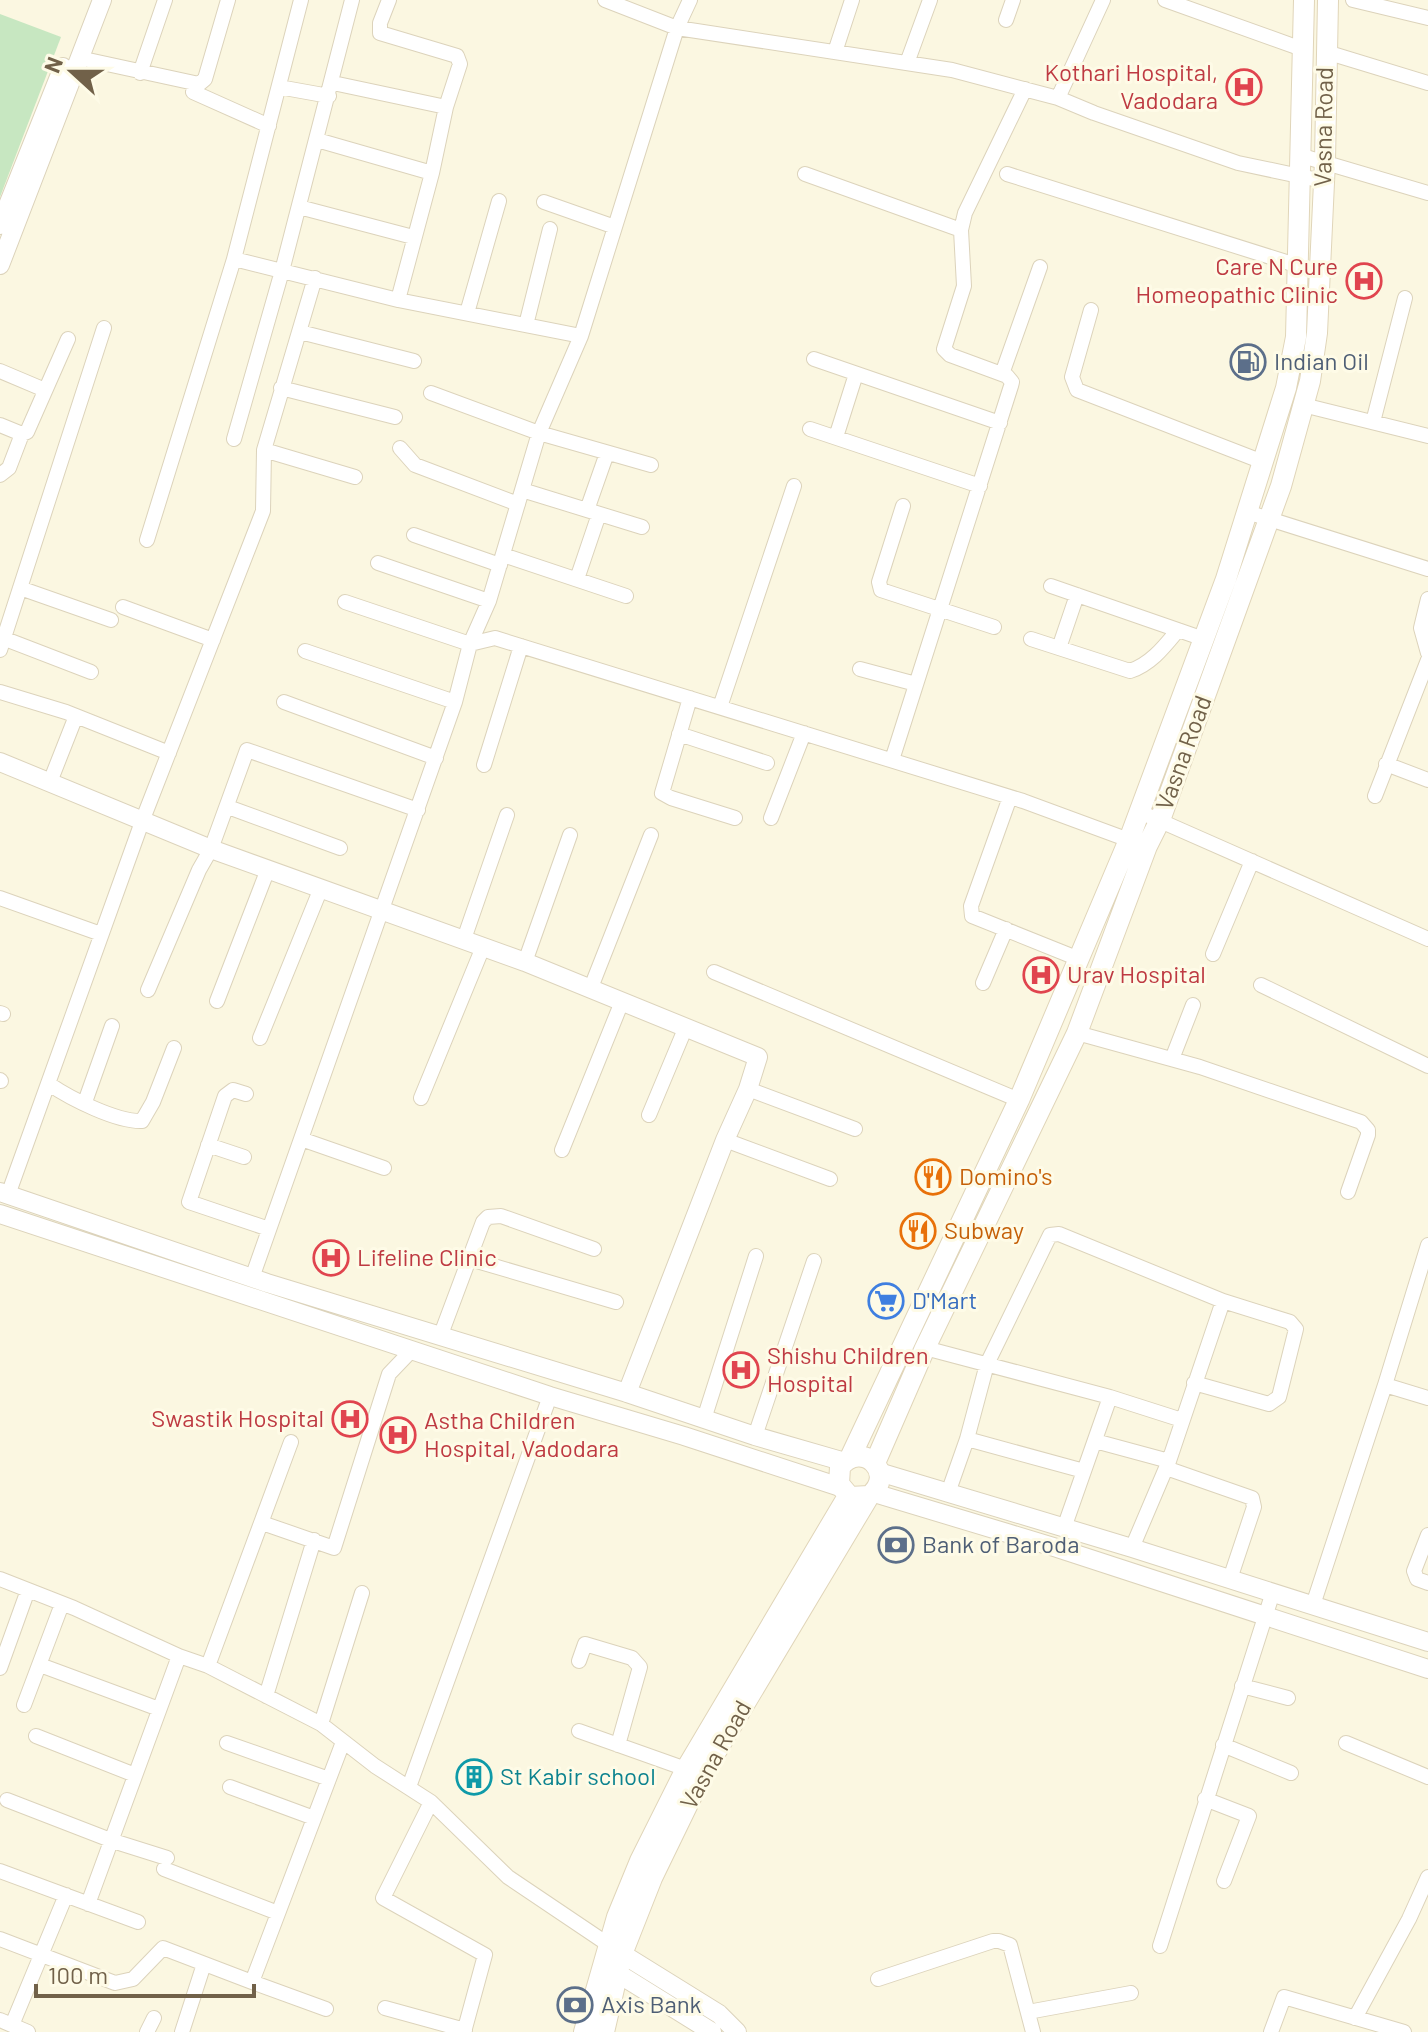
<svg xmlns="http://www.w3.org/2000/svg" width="1428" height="2032" viewBox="0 0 1428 2032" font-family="Barlow,sans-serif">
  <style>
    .green { fill: #c7e7c1 }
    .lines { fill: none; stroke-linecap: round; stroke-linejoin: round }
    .minor-casing { stroke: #dcd3bb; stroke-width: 16 }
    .tertiary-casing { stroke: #dcd3bb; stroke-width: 20 }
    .secondary-casing { stroke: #e0d5b9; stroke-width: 22 }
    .minor { stroke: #fff; stroke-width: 14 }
    .tertiary { stroke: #fff; stroke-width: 18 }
    .secondary { stroke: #fff; stroke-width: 20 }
    .labels { text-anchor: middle; stroke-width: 6; stroke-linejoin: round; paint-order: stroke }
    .health-label { font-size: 24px; fill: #be3a42; stroke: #fefbe7; text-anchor: start }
    .street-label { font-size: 24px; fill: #716149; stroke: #fefbe7 }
    .service-label { font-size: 24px; fill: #4e5e75; stroke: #fefbe7; text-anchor: start }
    .food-label { font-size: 24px; fill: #c56008; stroke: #fefbe7; text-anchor: start }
    .shop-label { font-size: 24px; fill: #366cbe; stroke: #fefbe7; text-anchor: start }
    .culture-label { font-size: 24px; fill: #0d838f; stroke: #fefbe7; text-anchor: start }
  </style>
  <rect width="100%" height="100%" fill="#fbf7e1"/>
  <path class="green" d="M0 14 61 37 0 197Z"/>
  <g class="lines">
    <defs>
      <path id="minor" d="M389 0 380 23V33L457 56 460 64 446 107 432 173 398 300
        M605 0 677 28 952 70 1058 98 1094 113 1238 163 1323 181
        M1165 0 1302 49
        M1353 0 1428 18
        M1006 20 1013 0
        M835 52 852 0
        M1326 52 1428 83
        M79 58 199 84 205 79 228 0
        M907 63 930 0
        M140 73 165 0
        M333 83 446 107
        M279 87 329 96
        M193 92 269 126
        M1058 98 1103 0
        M317 140 432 173
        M1299 155 1428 193
        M805 174 961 230
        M1007 174 1299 266
        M544 202 615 227
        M299 207 413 237
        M234 259 398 300 581 336
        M1091 310 1072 377 1077 390 1263 462
        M467 313 499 201
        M526 325 550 229
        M300 332 414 361
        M814 359 1000 423
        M0 371 45 390
        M1002 374 1040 267
        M281 388 395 417
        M431 393 539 433 651 465
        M1303 405 1428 436
        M1373 422 1405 298
        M0 425 22 434 9 468 0 475
        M810 429 980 486
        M22 434 27 432 68 339
        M836 437 856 374
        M234 439 282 271 352 0
        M400 448 415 465 518 504
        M264 450 355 477
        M522 490 642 527
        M903 506 879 582 881 590 994 627
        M587 510 607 453
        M1247 512 1428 569
        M414 535 500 565
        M147 540 234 259 301 0
        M503 555 626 596
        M378 563 489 601
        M577 579 599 514
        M1051 586 1204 639
        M20 588 111 620
        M1428 599 1421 628 1428 653
        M345 602 470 644 495 638 1023 801 1137 843
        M123 607 213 640
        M0 637 91 672
        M1031 639 1130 671C1151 664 1164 647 1178 630
        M1059 648 1077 595
        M0 650 104 328
        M305 651 455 702
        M860 669 916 684
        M0 692 66 712 169 753
        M690 698 662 793 671 798 735 818
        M284 702 436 758
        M720 707 794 486
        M679 734 767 763
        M892 760 1011 386 1012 382 1007 376 950 355 944 349 964 286 961 230 965 213 1025 89
        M1386 764 1428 780
        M484 765 521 646
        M50 782 76 716
        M1375 796 1428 660
        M1010 797 971 906 972 916 1079 959
        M228 807 340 848
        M1140 812 1428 939
        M771 818 804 733
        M0 898 101 934
        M464 939 507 815
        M1213 954 1252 861
        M525 962 570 835
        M714 972 1019 1100
        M983 983 1006 929
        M1261 985 1428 1066
        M148 990 199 870 211 849 247 750 418 810
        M590 990 651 835
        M217 1001 268 869
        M0 1013 3 1014
        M1077 1033 1200 1067 1361 1122 1368 1130V1135L1348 1192
        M260 1038 321 888
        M1172 1059 1193 1005
        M0 1080 1 1081
        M49 1084C71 1099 117 1122 142 1121L153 1102 174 1048
        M748 1089 855 1129
        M246 1094 233 1090 225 1096 189 1202 269 1229
        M421 1098 483 947
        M85 1102 112 1026
        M649 1115 685 1029
        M301 1139 384 1168
        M725 1140 830 1179
        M208 1145 244 1157
        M562 1150 621 1004
        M8 1195 143 819 263 511 264 450 315 278
        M1428 1245 1385 1385 1428 1398
        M470 1259 616 1302
        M252 1278 455 702 470 644 489 601 539 433 581 336 677 28 690 0
        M440 1337 483 1222 488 1217 501 1216 594 1249
        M925 1348 1110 1397 1182 1420
        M704 1419 756 1256
        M755 1436 814 1261
        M967 1439 1084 1471
        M1095 1441 1169 1461
        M1166 1468 1252 1498 1254 1507 1230 1579
        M948 1493 967 1439 987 1364 1050 1235 1059 1234 1223 1301 1290 1322 1296 1329 1279 1397 1269 1404 1194 1383
        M262 1523 334 1548 389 1374 411 1351
        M1064 1528 1110 1397
        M1428 1535 1414 1571 1417 1579 1428 1583
        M1132 1548 1169 1461 1223 1301
        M0 1579 74 1608 179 1656 208 1666 321 1724 375 1766 431 1802 508 1877 609 1945
        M1313 1605 1385 1385
        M579 1661 585 1644 632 1658 640 1667 618 1745
        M40 1665 159 1709
        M208 1666 291 1442
        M0 1668 28 1590
        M1242 1686 1288 1698
        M266 1696 314 1540
        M24 1705 62 1604
        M321 1724 362 1593
        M579 1731 686 1769
        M36 1736 135 1775
        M227 1743 329 1779
        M1346 1743 1428 1777
        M1223 1745 1291 1773
        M230 1787 314 1818
        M409 1787 550 1396
        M1205 1799 1249 1816 1224 1881
        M7 1800 113 1841 167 1858
        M431 1802 383 1898 485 1955 464 2032
        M164 1869 278 1913
        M0 1871 138 1922
        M88 1904 179 1656
        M0 1939 115 1983 133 1979 163 1948 252 1982 343 1742
        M1160 1946 1273 1592
        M878 1979 993 1941H999L1010 1945 1033 2032
        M252 1982 326 2009
        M385 2008 465 2030
        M1028 2012 1131 1993
        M1355 2018 1409 1919 1428 1877
        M0 2020 28 2032
        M12 2025 66 1895
        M147 2032 154 2018
        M182 2032 204 1964
        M1271 2032 1284 1997 1404 2032"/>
      <path id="tertiary" d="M0 225 63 67
        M0 265 102 0
        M0 762 211 849 525 962 758 1057 748 1089 725 1140 627 1393
        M0 1192 267 1283 627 1393 755 1436 845 1462
        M0 1214 550 1396 684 1436 840 1487
        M879 1472 1132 1548 1428 1642
        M874 1493 1057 1548 1428 1669
        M611 1947 719 2014 737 2032
        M606 1966 712 2032"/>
      <path id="secondary" d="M850 1458 1019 1100 1129 840 1226 579 1286 388 1296 337 1304 0
        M875 1463 925 1348 1077 1033 1147 846 1160 820 1281 486 1310 381 1317 333 1325 161 1328 0
        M584 2032 617 1917 640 1861 686 1769 848 1496
        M604 2032 622 1954 652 1878 702 1775 869 1496C898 1474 862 1439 840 1467L839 1484 850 1497 869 1496"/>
    </defs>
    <use href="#minor" class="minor-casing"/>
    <use href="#tertiary" class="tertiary-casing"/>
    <use href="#secondary" class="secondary-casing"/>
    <use href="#minor" class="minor"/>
    <use href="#tertiary" class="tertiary"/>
    <use href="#secondary" class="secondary"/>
  </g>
  <defs>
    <symbol id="hospital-ring" viewBox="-11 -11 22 22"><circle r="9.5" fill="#fefbe7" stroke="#e0444e" stroke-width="1.5"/><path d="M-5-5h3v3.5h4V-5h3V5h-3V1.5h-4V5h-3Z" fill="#e0444e"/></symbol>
    <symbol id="fuel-ring" viewBox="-11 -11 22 22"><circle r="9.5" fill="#fefbe7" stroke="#5c6f8a" stroke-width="1.5"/><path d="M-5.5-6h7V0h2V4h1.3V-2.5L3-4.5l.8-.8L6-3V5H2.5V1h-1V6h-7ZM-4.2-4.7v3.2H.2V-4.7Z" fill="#5c6f8a"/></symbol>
    <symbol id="restaurant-ring" viewBox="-11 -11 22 22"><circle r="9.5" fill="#fefbe7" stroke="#e8710a" stroke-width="1.5"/><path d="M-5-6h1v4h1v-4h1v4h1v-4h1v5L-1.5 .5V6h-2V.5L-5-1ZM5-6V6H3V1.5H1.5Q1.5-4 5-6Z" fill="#e8710a"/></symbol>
    <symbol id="supermarket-ring" viewBox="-11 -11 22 22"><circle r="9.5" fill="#fefbe7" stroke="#3f7fe0" stroke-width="1.5"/><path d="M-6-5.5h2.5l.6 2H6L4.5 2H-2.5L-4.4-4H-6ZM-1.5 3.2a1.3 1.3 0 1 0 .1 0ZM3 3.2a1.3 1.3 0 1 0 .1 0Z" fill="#3f7fe0"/></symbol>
    <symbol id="bank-ring" viewBox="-11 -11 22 22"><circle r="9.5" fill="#fefbe7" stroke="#5c6f8a" stroke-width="1.5"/><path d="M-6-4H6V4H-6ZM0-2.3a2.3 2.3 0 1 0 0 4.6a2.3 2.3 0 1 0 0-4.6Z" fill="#5c6f8a"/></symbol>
    <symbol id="building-ring" viewBox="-11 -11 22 22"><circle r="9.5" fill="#fefbe7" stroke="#0f9aa8" stroke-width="1.5"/><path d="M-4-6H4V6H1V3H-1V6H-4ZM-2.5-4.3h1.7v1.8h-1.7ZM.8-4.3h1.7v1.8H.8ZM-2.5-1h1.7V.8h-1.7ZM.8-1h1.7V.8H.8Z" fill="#0f9aa8"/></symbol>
  </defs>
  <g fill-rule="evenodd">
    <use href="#hospital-ring" x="1224" y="67" width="40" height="40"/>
    <use href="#hospital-ring" x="1344" y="261" width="40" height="40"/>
    <use href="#fuel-ring" x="1228" y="342" width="40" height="40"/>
    <use href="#hospital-ring" x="1021" y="955" width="40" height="40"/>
    <use href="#restaurant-ring" x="913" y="1157" width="40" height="40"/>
    <use href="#restaurant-ring" x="898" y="1211" width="40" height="40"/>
    <use href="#hospital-ring" x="311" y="1238" width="40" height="40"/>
    <use href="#supermarket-ring" x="866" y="1281" width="40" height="40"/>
    <use href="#hospital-ring" x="721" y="1350" width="40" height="40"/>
    <use href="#hospital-ring" x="330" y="1399" width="40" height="40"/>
    <use href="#hospital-ring" x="378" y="1415" width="40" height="40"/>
    <use href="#bank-ring" x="876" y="1525" width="40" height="40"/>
    <use href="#building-ring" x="454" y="1757" width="40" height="40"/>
    <use href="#bank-ring" x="555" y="1985" width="40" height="40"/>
  </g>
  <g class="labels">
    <g class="health-label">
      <text x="1218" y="81" text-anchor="end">Kothari Hospital,<tspan x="1218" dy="28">Vadodara</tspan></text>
      <text x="1338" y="275" text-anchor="end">Care N Cure<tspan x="1338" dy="28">Homeopathic Clinic</tspan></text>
      <text x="1067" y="983">Urav Hospital</text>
      <text x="357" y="1266">Lifeline Clinic</text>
      <text x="767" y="1364">Shishu Children<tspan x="767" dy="28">Hospital</tspan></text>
      <text x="324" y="1427" text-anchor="end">Swastik Hospital</text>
      <text x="424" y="1429">Astha Children<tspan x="424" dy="28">Hospital, Vadodara</tspan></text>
    </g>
    <g class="street-label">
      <text transform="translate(1324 127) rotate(-89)" y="8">Vasna Road</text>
      <text transform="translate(1184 753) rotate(-70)" y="8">Vasna Road</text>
      <text transform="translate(716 1755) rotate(-61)" y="8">Vasna Road</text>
    </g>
    <g class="service-label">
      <text x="1274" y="370">Indian Oil</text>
      <text x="922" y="1553">Bank of Baroda</text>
      <text x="601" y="2013">Axis Bank</text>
    </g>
    <g class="food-label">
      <text x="959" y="1185">Domino's</text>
      <text x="944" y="1239">Subway</text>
    </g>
    <g class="shop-label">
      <text x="912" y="1309">D'Mart</text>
    </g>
    <g class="culture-label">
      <text x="500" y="1785">St Kabir school</text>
    </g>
  </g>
  <g transform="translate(72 72) rotate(291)" stroke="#fefbe7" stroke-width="6" paint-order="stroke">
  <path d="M0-6L14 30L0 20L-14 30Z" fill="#716149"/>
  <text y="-12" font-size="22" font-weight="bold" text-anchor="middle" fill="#716149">N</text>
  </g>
  <path d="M36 1984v12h218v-12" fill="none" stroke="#716149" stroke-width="4"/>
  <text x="48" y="1984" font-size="24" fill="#716149" stroke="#fefbe7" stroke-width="6" paint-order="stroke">100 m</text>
</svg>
